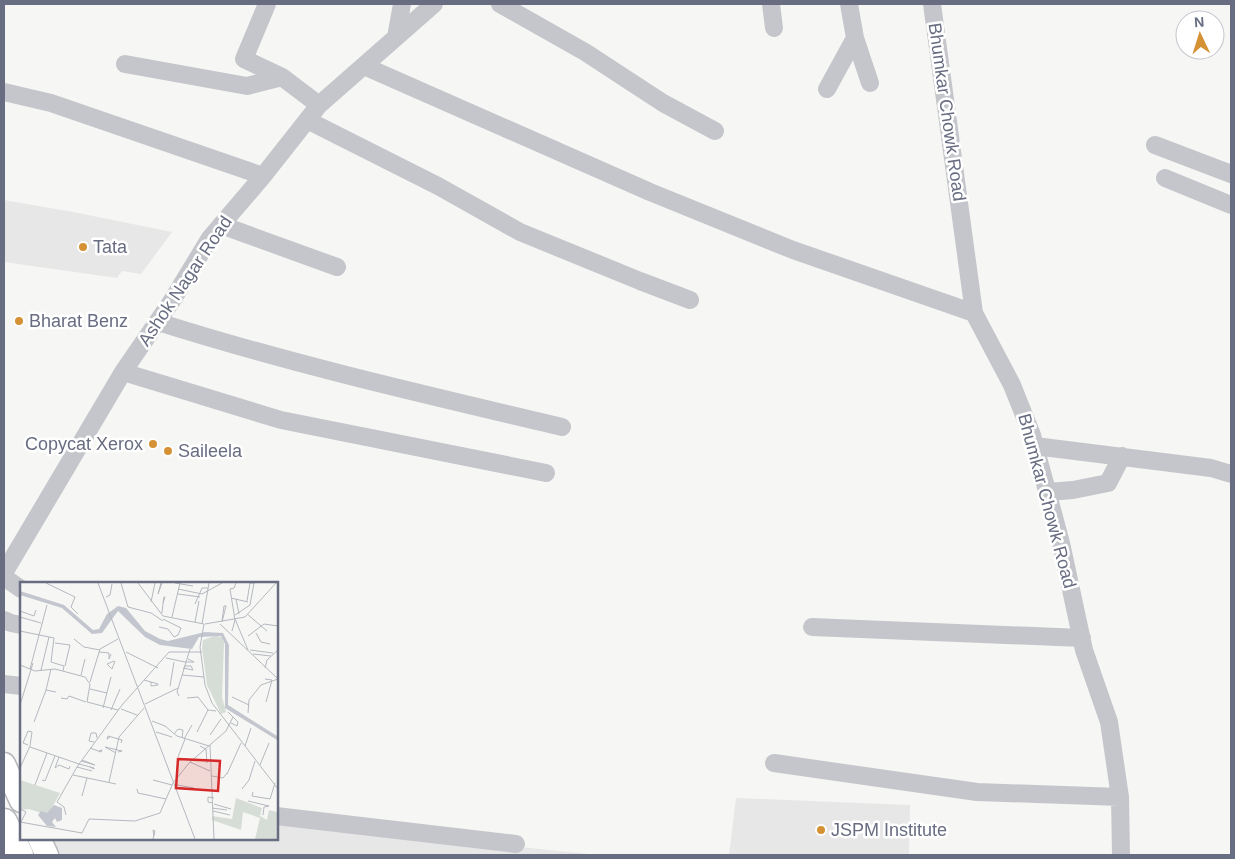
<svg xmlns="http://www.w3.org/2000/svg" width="1235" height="859" viewBox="0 0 1235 859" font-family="Arial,sans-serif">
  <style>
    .built { fill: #e7e7e7 }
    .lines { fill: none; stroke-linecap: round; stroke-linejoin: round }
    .major-casing { stroke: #b6b7bc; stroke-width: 25 }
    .highway-casing { stroke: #b7b8bc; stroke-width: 29 }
    .minor { stroke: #c5c6cb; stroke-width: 18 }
    .major { stroke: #fff; stroke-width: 22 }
    .highway { stroke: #fff; stroke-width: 26 }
    .poi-dot { fill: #d59235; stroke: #fff; stroke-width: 2 }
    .labels { text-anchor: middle; stroke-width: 5; stroke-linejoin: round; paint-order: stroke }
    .street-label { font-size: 18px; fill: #686d82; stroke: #fff }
    .poi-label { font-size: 18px; fill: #686d82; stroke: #fff; text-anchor: start }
    .inset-road { fill: none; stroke: #b4b8bf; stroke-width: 1 }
    .view { fill: #d62828; fill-opacity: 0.15; stroke: #d62828; stroke-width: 2.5 }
    .inset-edge { fill: none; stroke: #686d82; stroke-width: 2.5 }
  </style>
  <rect width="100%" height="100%" fill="#f6f7f4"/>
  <path class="built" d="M4 200 73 212 172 232 141 274 122 271 117 278 4 262Z
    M736 798 910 805 909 855H729Z
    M276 822 599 855H58L49 838H276Z"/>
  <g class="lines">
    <defs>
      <path id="major" d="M4 764 21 801
        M39 838 47 855"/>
      <path id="highway" d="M4 822 20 855"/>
    </defs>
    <use href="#major" class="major-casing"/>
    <use href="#highway" class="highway-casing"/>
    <path class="minor" d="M267 4 244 59 282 77
      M500 4 585 52 663 103 715 131
      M771 4 774 28
      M849 4 855 38 870 83
      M932 4 974 313 1012 385 1032 435 1061 543 1084 650 1109 722 1120 797 1121 855
      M396 37 402 4
      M125 64 247 86 282 77 319 105
      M364 66 650 192 793 250 974 313
      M827 89 855 38
      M4 92 51 103 263 176
      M307 120 438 186 520 232 640 281 690 300
      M1155 145 1231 174
      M1165 178 1231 205
      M221 225 337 267
      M158 322C291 364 426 395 562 427
      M123 372 281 420 546 473
      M1035 446 1211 468 1231 474
      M1048 492 1073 490 1108 483 1122 456
      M4 573 123 372 173 299 210 238 263 176 319 105 434 4
      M4 577 21 589
      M4 620 11 623 21 625
      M812 627 1082 638
      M4 684 21 686
      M774 763 977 792 1120 797
      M276 816 516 844"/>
    <use href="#major" class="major"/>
    <use href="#highway" class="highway"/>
  </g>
  <g class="poi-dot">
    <circle cx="83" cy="247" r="5"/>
    <circle cx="19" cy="321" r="5"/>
    <circle cx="153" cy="444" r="5"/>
    <circle cx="168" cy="451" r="5"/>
    <circle cx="821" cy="830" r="5"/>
  </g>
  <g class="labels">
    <g class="street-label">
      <text transform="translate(947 112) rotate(82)" y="6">Bhumkar Chowk Road</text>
      <text transform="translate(185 281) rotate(-56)" y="6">Ashok Nagar Road</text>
      <text transform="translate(1047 501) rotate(75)" y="6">Bhumkar Chowk Road</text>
    </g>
    <g class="poi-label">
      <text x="93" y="253">Tata</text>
      <text x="29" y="327">Bharat Benz</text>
      <text x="143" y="450" text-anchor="end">Copycat Xerox</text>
      <text x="178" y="457">Saileela</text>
      <text x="831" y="836">JSPM Institute</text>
    </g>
  </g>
  <g transform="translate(20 582)">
    <rect width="258" height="258" fill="#f6f7f4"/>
    <path d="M195 54 202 55 204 61 202 115 206 130 201 132 187 103 182 66 183 58ZM0 198 40 211 28 233 9 227 0 228ZM216 216 242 226 240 234 247 238 249 228 257 230V257H235L240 236 223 230 221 248 192 238V234L212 237Z" fill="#d6ddd6"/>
    <path d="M0 9 44 23 73 48 79 47 87 32 98 24 106 26 125 49 140 57 148 59 185 50 203 51 209 63 208 123 257 154V158L205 126V62L201 54 179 55 172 67 140 63 125 55 98 29 82 51 72 52 42 26 0 13ZM34 223 42 226V238L37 240 35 236 32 240 36 245 27 244 18 233 21 229 27 231Z" fill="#c3c6ce"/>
    <path class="inset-road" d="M26 1 55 15 51 25 58 32M78 1 175 257M101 1 108 25 131 31 143 39M118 1 143 34 184 42M141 1 138 12 142 1M155 1 173 4M158 7 182 12 202 1M158 12 180 15M86 15 90 13 92 2M211 16 228 20M216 17 219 32M227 19 230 1H235M131 20 135 1M175 22 182 6H188M0 29 14 34 16 28M142 31V30L143 22V21L144 15H145L143 21M227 32 247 49M215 33 230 23 234 1M0 35 21 41M152 35 160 1M215 37 228 68M175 40 179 19M202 40 206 24H204L202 39M182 42 189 1M184 42 180 65 185 103 192 121 258 207M185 42 225 35 256 1M200 42 257 96M139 45 148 47 154 55 158 53 161 46 143 37M0 49 34 56 31 80 44 84 43 89M212 49 215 38 210 7 214 6 216 1M236 51 241 60 250 62M228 54 244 42 258 44M54 57 64 65 80 68M35 61 50 63 45 84M230 68 253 71M79 70 89 71V77L91 72M106 70 138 86M233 72 251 74M146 76 165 80M94 79 87 82 92 87 95 79M165 80H174L168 77M0 83 15 89 35 87 65 95 70 102 67 120 98 128M163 86 173 88 171 84H164M245 86 247 78 258 68M10 87 27 23M31 87 26 108 36 110M21 88 29 55M61 93 65 77M162 93 184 95M245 97 252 98 246 120M124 98 138 102V103L131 104V100M70 100 80 67 98 57M150 104 154 80M70 107 87 111M159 114 157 110 170 67M212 115 229 123M41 116 47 117 49 114 66 120M167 116 178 115 188 128 196 129M125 122 158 106M0 123 13 81M83 126 91 95M101 127 117 133M91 128 100 107M208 130 218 140 217 144 211 141M228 131 229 118 241 103 258 97M132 139 145 144 157 154 189 164M14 140 26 108M8 149 3 161 8 163M136 150 152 155M177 150 188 128M154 152 158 147 163 148 162 156M190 153 201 137M90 155 87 157 88 154 102 158 101 161M164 157 172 143M74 160 69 159 71 151H76L77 156M190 163 194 257M180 164 186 167 187 181M225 164 231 146M10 165 59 182M70 166 81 170 82 168 79 169M96 171 85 165 102 169 98 170M39 175 35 186 39 183 49 187 50 184M158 175 165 157M61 179 75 183 62 178M170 180 190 189M59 182 74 186V187L70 185M240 183 249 161M57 185 72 189M0 186 10 164 12 150 8 149M207 192 221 161M53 193 96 202M192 194 203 196 207 191M22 198 25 199 35 174M133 198 152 203M89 200 99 155 124 126M15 203 27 171M157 203 174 206M117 207 118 211 146 217M222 207 229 198 235 179M233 210 232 214 250 217M62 214 67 196M250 217 255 201M228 219 249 224 244 225 243 233M193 221 188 220V215L194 216M194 222 211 227M192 226 207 228M0 227 6 230 0 242M193 229 210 233M46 233 44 225 37 220 57 185 102 123 149 70H182M0 240 62 251 69 237 115 239 140 231 153 201 169 181 206 149 213 135M133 257 135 249 133 248 134 254"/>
    <path class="view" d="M158 177 200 179 198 209 156 206Z"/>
    <rect width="258" height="258" class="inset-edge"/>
  </g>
  <rect width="1235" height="859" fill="none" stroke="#686d82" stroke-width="10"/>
  <g transform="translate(1200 35) rotate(356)"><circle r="24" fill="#ffffff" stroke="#c3c5cd"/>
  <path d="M0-4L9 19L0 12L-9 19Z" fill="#d59235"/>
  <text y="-8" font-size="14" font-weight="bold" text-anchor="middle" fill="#686d82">N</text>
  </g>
</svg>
